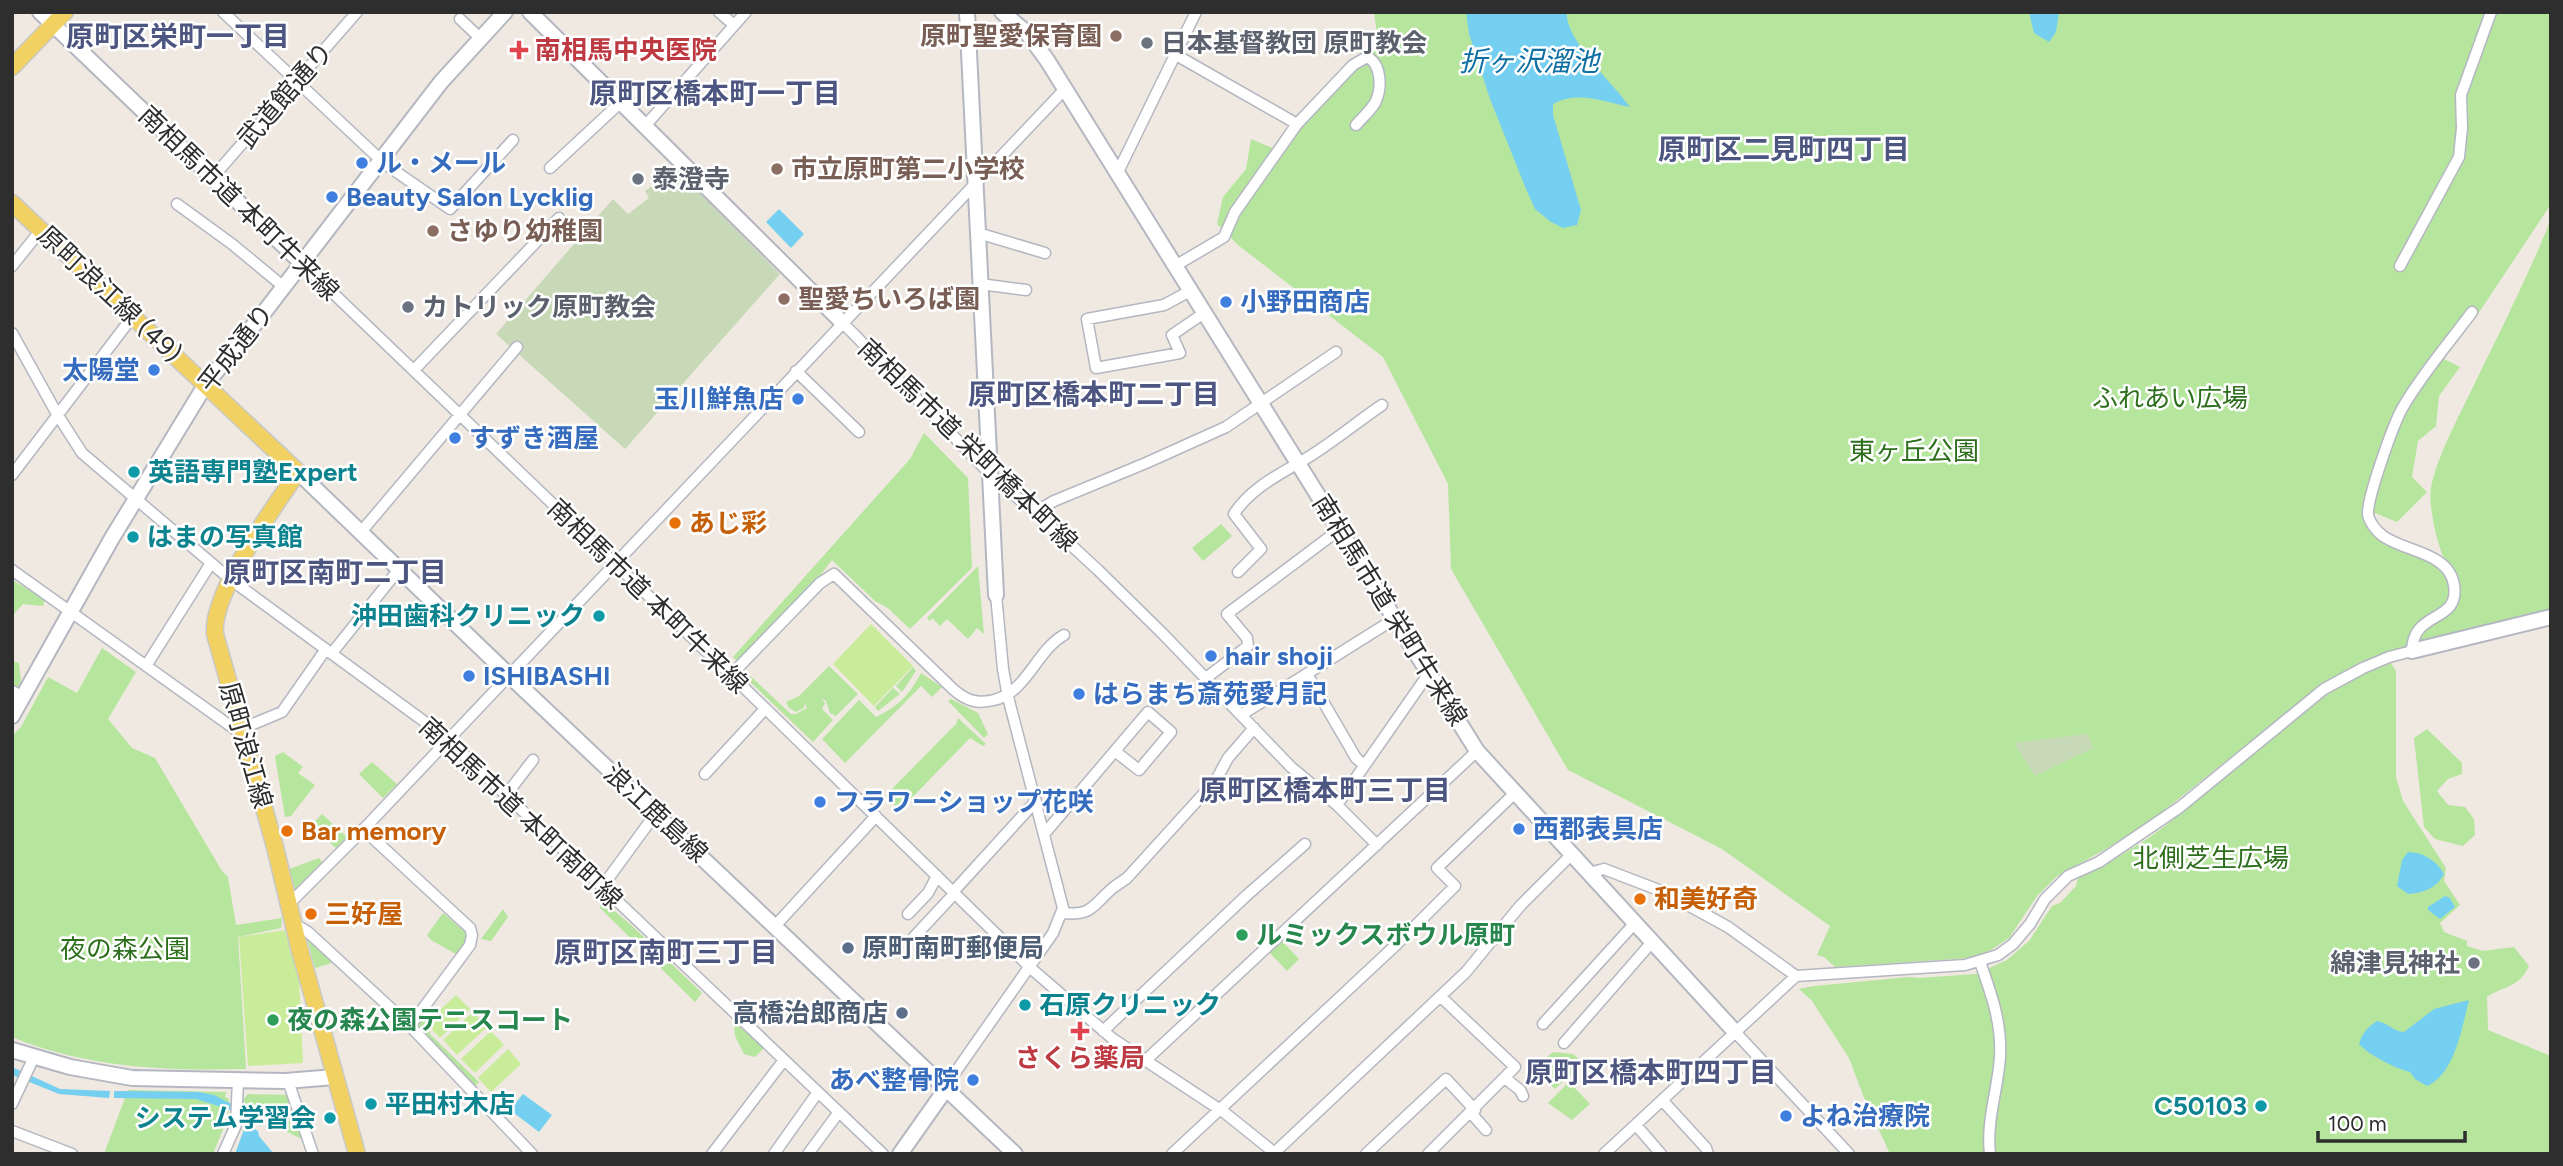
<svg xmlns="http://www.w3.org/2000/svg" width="2563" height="1166" viewBox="0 0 2563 1166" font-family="Figtree,'Noto Sans JP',sans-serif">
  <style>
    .green { fill: #b6e59e }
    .cemetery { fill: #c8d9b8 }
    .pitch { fill: #c9ec9a }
    .water { fill: #75cff0 }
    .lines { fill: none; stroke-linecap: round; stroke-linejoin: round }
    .street-casing { stroke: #b4b7c1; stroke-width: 13 }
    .secondary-casing { stroke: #b4b7c1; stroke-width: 18 }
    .primary-casing { stroke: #c9c9c9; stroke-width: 19 }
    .street { stroke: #fff; stroke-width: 10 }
    .secondary { stroke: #fff; stroke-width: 14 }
    .primary { stroke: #f2d163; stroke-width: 16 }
    .education-dot { fill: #8d6e63; stroke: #fff; stroke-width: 2.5 }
    .worship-dot { fill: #6b7280; stroke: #fff; stroke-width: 2.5 }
    .health-dot { fill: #e0444e; stroke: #fff; stroke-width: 2.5 }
    .shop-dot { fill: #3f7fe0; stroke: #fff; stroke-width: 2.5 }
    .culture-dot { fill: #0f9aa8; stroke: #fff; stroke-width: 2.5 }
    .food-dot { fill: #e8710a; stroke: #fff; stroke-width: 2.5 }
    .leisure-dot { fill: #2e9e5b; stroke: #fff; stroke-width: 2.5 }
    .service-dot { fill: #5c6f8a; stroke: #fff; stroke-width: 2.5 }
    .labels { text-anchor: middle; stroke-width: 5; stroke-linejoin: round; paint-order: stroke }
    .education-label { font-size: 26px; font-weight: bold; fill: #785e54; stroke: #fff; text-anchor: start }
    .worship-label { font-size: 26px; font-weight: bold; fill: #5b616d; stroke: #fff; text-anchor: start }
    .health-label { font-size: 26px; font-weight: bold; fill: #be3a42; stroke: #fff; text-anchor: start }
    .street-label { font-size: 26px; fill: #2e2e2e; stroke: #fff }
    .shop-label { font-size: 26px; font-weight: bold; fill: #366cbe; stroke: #fff; text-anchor: start }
    .park-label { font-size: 26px; fill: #2c6e1b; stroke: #fff }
    .culture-label { font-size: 26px; font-weight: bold; fill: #0d838f; stroke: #fff; text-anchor: start }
    .food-label { font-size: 26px; font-weight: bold; fill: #c56008; stroke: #fff; text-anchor: start }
    .leisure-label { font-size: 26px; font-weight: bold; fill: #27864d; stroke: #fff; text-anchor: start }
    .service-label { font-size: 26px; font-weight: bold; fill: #4e5e75; stroke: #fff; text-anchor: start }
    .neighbourhood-label { font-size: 28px; font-weight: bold; fill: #4d5680; stroke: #fff }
    .water-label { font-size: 28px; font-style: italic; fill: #0d6fa3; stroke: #fff }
  </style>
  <rect width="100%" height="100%" fill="#efe9e1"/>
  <path class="green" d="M1374 12H2551V204L2476 317 2444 359 2460 367 2439 396 2436 426 2418 441 2412 477 2427 492 2397 522 2375 513 2374 515C2385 539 2422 552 2445 560 2437 545 2428 504 2431 488 2436 459 2459 416 2472 389 2499 333 2528 277 2551 219V614L2426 641 2389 652 2363 661 2328 680 2153 819 2111 846 2056 877 2037 896 2009 938 1991 950 1969 958 1835 967 1824 957 1817 955 1830 926 1722 849 1568 770 1451 569 1448 484 1383 357 1238 245 1217 224 1223 197 1246 169 1251 139 1275 149 1347 64 1379 48Z
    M924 433 968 478 972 568 910 629 888 608 875 601 832 560 818 578 737 661 733 657 910 459Z
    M1221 524 1232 536 1203 561 1192 548Z
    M978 566 984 634 977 628 968 639 947 619 940 626 932 618 930 621 927 618Z
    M12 580 45 599 43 606 23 604 12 616Z
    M102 648 136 672 108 719 132 748 155 758 222 871 228 877 236 925 282 918 281 928 238 937 246 1069C167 1071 87 1068 12 1037V736L21 727 48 677 77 693Z
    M12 661 19 663 21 680 17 689 12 687Z
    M2391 663 2396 671V777L2403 801 2446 868 2444 881 2460 905 2440 923 2444 932 2467 941V946L2482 951 2514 947 2529 966C2519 988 2503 986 2487 997L2488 1030 2551 1056V1154H1890L1863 1095 1849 1058 1812 1001 1799 989 1814 986 1909 977 1918 978 1976 974 2007 960 2029 941 2052 906 2060 903 2076 886 2078 878C2112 861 2144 843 2174 819 2240 768 2311 689 2391 663Z
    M829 666 858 694 836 716 830 713 826 701 821 698 825 703 822 709 833 720 813 742 742 674 745 671 791 714H796L807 708 805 703 804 708 796 712 789 708 786 702 799 696Z
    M913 667 916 671 902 692 896 686Z
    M921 673 942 687 932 697 921 686 845 763 822 739 859 700 876 717C898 707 910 694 921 673Z
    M893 688 900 694 878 711 875 707Z
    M951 699 978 713 988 734 984 738 948 701Z
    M958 718 986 744 983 746 970 738 900 810 885 796 956 724Z
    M2427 729 2462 763V774L2448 779 2437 791 2448 805 2465 807 2474 819 2475 835 2463 846 2435 839 2424 827 2414 738Z
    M283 752 303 767 298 773 315 785 291 816 285 817 275 756Z
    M372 762 397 784 383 798 359 774Z
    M322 814 347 837 336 848 311 826Z
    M319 858 323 863 295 890 287 870Z
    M604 902 630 924 702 993 695 1002 599 907Z
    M503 909 508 917 491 941 481 939Z
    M443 913 467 934 465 944 456 954 431 940 427 935Z
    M306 935 335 962 315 968Z
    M1281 940 1299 959 1287 971 1269 952Z
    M430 1017V1034L479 1082 473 1088 414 1026 421 1019Z
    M734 1022 764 1048 755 1057 744 1054 735 1036Z
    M1553 1052 1573 1054 1583 1063 1555 1089 1534 1068Z
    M1569 1082 1590 1104 1572 1120 1548 1103Z
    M128 1090 226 1092 225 1097 229 1099 228 1117 213 1154H104Z
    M248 1094 291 1095 304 1140 275 1126 243 1106V1100Z"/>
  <path class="cemetery" d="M676 169 780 274 625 449 496 334 613 199 628 214 649 198 645 191Z
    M2088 734 2093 748 2035 776 2014 743Z"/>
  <path class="pitch" d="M871 624 913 666 874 706 833 664Z
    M285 930 299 977 303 1063 248 1066 239 937Z
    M456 995 470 1009 440 1038 426 1023Z
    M473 1012 487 1027 457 1055 443 1040Z
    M491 1031 504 1045 475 1073 461 1059Z
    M508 1049 521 1064 491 1092 478 1078Z"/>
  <path class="water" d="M1466 12H1567C1564 39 1614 84 1630 107 1605 102 1577 90 1553 104V115L1581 210 1577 225 1563 228 1551 222 1535 209 1526 189 1490 99 1469 34Z
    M2029 12H2059L2056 32 2049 42 2034 33Z
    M779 209 804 234 791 248 766 222Z
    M2408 852C2423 852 2437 861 2444 874 2437 888 2423 893 2408 894L2397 886 2402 860Z
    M2445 896 2450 898 2455 907 2440 919 2428 910V907Z
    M2469 1000C2462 1027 2455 1074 2427 1086L2415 1079 2410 1072C2395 1068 2370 1056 2359 1044 2362 1033 2368 1027 2377 1021 2388 1023 2394 1032 2404 1032L2434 1009Z
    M12 1067 60 1089 110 1091 109 1098 59 1094 12 1075Z
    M114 1091 198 1092 214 1095 265 1121 261 1126 240 1113 196 1099 114 1098Z
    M523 1094 552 1115 539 1132 510 1110Z
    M246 1124 258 1131 259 1136 274 1154H235Z"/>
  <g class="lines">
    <defs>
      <path id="street" d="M223 12 385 164 450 209 513 140
        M719 12 734 25
        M460 19 480 38
        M1297 124 1353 65 1367 57C1382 64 1382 89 1375 103 1370 111 1362 118 1356 125
        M645 126 746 12
        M550 168 621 102
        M1117 174 1196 12
        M213 177 357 12
        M177 204 232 244 284 287
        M978 233 1045 253
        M12 266 41 230
        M1175 266 1224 237 1235 212 1297 124 1176 55
        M2400 266 2459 157 2462 128 2461 95 2491 12
        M309 270 731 675 1034 971 1113 1039 1225 1113 1276 1154
        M980 284 1026 290
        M1190 291 1164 305 1087 319 1096 368 1180 353 1172 335 1204 313
        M843 323 999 483 1033 510 1098 570 1163 634 1291 767 1338 806 1377 845
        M12 333 57 414 82 453 230 579 444 736 883 1154
        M414 370 559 218
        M796 371 859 432
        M12 475 133 316
        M1035 512 1054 501 1146 463 1226 427 1336 352
        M361 532 517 347
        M12 570 243 735
        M1238 572 1261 549 1234 514C1250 488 1282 473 1307 458 1333 442 1357 422 1382 405
        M332 653 400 568
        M146 666 211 563
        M1307 674 1356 758 1364 765
        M731 675 820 583 834 574 954 690C967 701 977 704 994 700 1027 692 1036 651 1064 635
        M1206 678 1248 646 1247 638 1227 614 1340 529
        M12 691 23 697
        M1241 715 1396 618
        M241 729 282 712 326 649
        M705 774 765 709
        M506 795 533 760
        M1337 805 1429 673
        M363 829 470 928 472 935 470 945 410 1026
        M1045 833 1148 712 1171 732 1139 770 1116 752
        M1589 873 1604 869 1664 892 1728 927 1796 976
        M602 887 656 813
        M953 892 1036 801
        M288 905 359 834 1065 89
        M1062 913C1094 916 1092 905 1114 887 1118 884 1123 881 1127 878L1216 780 1228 758 1254 728
        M908 914 928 893 937 876
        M293 923 308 932 410 1026 532 1154
        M775 926 876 816
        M914 937 955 893
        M1980 962C1991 993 2002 1023 2000 1057 1998 1089 1986 1121 1990 1154
        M1543 1024 1635 923
        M1103 1031 1246 896 1305 844
        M1736 1033 1849 1154
        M1564 1043 1652 942
        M1145 1061 1477 751
        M1506 1079 1520 1090 1523 1096
        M288 1081 313 1154
        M945 1087 1053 933 1063 908 1008 697 1003 669 996 595
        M1662 1100 1706 1148 1708 1154
        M12 1104 34 1057
        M1471 1113 1486 1130
        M1636 1125 1661 1154
        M12 1131 72 1154
        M223 1154 236 1125 238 1080
        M712 1154 784 1060
        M774 1154 818 1092
        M808 1154 839 1112
        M1172 1154 1397 944 1455 886 1437 868 1515 793
        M1273 1154 1466 972 1520 906 1572 854
        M1366 1154 1446 1079 1475 1110
        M1428 1154 1515 1067 1441 997
        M1604 1154 1796 976 1965 965 1998 955 2013 944 2030 924 2045 899 2068 876 2099 862 2180 807 2324 689 2363 668 2389 657 2412 651C2413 609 2460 624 2454 585 2449 552 2405 552 2383 536 2377 532 2369 522 2368 514 2367 498 2394 422 2403 407 2422 374 2449 343 2472 312"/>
      <path id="secondary" d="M40 12 309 270
        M530 12 843 323
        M967 12 996 595
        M1002 12 1027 33 1047 60 1477 751 1736 1033
        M298 472 513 679 1015 1154
        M2412 651 2551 617
        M12 716 112 538 206 384 262 315 441 82 505 12
        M12 1050 70 1067 132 1078 285 1081 335 1077
        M900 1154 943 1093 945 1087"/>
      <path id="primary" d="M12 67 65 12
        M12 203 298 472C274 507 211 593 215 634L275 847 299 947 357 1154"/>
    </defs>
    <use href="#street" class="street-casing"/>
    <use href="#secondary" class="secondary-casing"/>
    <use href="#primary" class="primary-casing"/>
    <use href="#street" class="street"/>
    <use href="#secondary" class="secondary"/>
    <use href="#primary" class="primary"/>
  </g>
  <g class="education-dot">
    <circle cx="1116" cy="36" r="7"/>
    <circle cx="777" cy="169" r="7"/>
    <circle cx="433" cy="231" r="7"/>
    <circle cx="784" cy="299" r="7"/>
  </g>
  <g class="worship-dot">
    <circle cx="1147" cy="43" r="7"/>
    <circle cx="638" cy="179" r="7"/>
    <circle cx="408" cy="307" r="7"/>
    <circle cx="2474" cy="963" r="7"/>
  </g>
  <g class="health-dot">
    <path d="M515.5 39.5h7v7h7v7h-7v7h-7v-7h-7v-7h7z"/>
    <path d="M1076.5 1020.5h7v7h7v7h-7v7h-7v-7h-7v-7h7z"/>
  </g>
  <g class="shop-dot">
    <circle cx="362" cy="163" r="7"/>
    <circle cx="332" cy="197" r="7"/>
    <circle cx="1226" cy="302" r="7"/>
    <circle cx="154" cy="370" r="7"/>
    <circle cx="798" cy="399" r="7"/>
    <circle cx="455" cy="438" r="7"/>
    <circle cx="1211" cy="656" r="7"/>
    <circle cx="469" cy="676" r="7"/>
    <circle cx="1079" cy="694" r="7"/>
    <circle cx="820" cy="802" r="7"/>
    <circle cx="1519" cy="829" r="7"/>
    <circle cx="973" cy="1080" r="7"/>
    <circle cx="1786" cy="1116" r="7"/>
  </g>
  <g class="culture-dot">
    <circle cx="134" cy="472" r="7"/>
    <circle cx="133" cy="537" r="7"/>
    <circle cx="599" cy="616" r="7"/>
    <circle cx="1025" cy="1005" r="7"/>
    <circle cx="371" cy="1104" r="7"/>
    <circle cx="2261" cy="1106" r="7"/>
    <circle cx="330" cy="1118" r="7"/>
  </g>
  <g class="food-dot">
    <circle cx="675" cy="523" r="7"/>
    <circle cx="287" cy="831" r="7"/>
    <circle cx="1640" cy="899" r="7"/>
    <circle cx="311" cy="914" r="7"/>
  </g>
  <g class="leisure-dot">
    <circle cx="1242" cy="935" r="7"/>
    <circle cx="273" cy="1020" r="7"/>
  </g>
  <g class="service-dot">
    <circle cx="848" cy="948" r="7"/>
    <circle cx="902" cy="1013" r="7"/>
  </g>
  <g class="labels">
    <g class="education-label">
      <text x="1102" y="45" text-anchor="end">原町聖愛保育園</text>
      <text x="791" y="178">市立原町第二小学校</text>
      <text x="447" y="240">さゆり幼稚園</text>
      <text x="798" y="308">聖愛ちいろば園</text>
    </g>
    <g class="worship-label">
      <text x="1161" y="52">日本基督教団 原町教会</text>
      <text x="652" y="188">泰澄寺</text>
      <text x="422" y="316">カトリック原町教会</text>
      <text x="2460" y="972" text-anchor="end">綿津見神社</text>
    </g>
    <g class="health-label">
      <text x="535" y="59">南相馬中央医院</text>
      <text x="1080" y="1067" text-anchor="middle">さくら薬局</text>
    </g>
    <g class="street-label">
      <text transform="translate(285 95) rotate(-49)" y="9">武道館通り</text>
      <text transform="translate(239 203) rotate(44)" y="9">南相馬市道 本町牛来線</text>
      <text transform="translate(110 294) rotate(43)" y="9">原町浪江線 (49)</text>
      <text transform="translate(236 348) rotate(-52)" y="9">平成通り</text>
      <text transform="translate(968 445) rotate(44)" y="9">南相馬市道 栄町橋本町線</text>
      <text transform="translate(648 596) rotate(44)" y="9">南相馬市道 本町牛来線</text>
      <text transform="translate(1390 610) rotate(58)" y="9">南相馬市道 栄町牛来線</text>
      <text transform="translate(246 745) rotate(74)" y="9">原町浪江線</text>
      <text transform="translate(521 813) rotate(43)" y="9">南相馬市道 本町南町線</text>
      <text transform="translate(656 813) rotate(43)" y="9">浪江鹿島線</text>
    </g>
    <g class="shop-label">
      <text x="376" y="172">ル・メール</text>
      <text x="346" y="206">Beauty Salon Lycklig</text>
      <text x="1240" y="311">小野田商店</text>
      <text x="140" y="379" text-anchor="end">太陽堂</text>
      <text x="784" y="408" text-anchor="end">玉川鮮魚店</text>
      <text x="469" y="447">すずき酒屋</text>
      <text x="1225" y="665">hair shoji</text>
      <text x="483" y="685">ISHIBASHI</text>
      <text x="1093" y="703">はらまち斎苑愛月記</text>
      <text x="834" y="811">フラワーショップ花咲</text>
      <text x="1533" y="838">西郡表具店</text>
      <text x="959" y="1089" text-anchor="end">あべ整骨院</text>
      <text x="1800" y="1125">よね治療院</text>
    </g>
    <g class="park-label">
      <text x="2170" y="407">ふれあい広場</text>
      <text x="1914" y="460">東ヶ丘公園</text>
      <text x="2211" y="867">北側芝生広場</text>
      <text x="125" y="958">夜の森公園</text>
    </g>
    <g class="culture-label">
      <text x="148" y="481">英語専門塾Expert</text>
      <text x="147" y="546">はまの写真館</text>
      <text x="585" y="625" text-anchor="end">沖田歯科クリニック</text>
      <text x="1039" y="1014">石原クリニック</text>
      <text x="385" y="1113">平田村木店</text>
      <text x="2247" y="1115" text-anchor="end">C50103</text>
      <text x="316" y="1127" text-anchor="end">システム学習会</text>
    </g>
    <g class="food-label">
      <text x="689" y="532">あじ彩</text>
      <text x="301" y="840">Bar memory</text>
      <text x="1654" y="908">和美好奇</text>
      <text x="325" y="923">三好屋</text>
    </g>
    <g class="leisure-label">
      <text x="1256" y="944">ルミックスボウル原町</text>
      <text x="287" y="1029">夜の森公園テニスコート</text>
    </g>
    <g class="service-label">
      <text x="862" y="957">原町南町郵便局</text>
      <text x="888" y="1022" text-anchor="end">高橋治郎商店</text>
    </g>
    <g class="neighbourhood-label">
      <text x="178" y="46">原町区栄町一丁目</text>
      <text x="715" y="103">原町区橋本町一丁目</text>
      <text x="1784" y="159">原町区二見町四丁目</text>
      <text x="1094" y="404">原町区橋本町二丁目</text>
      <text x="335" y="582">原町区南町二丁目</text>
      <text x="1325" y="800">原町区橋本町三丁目</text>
      <text x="666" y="962">原町区南町三丁目</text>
      <text x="1651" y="1082">原町区橋本町四丁目</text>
    </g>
    <g class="water-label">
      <text x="1529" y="71">折ヶ沢溜池</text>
    </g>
  </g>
  <rect width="2563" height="1166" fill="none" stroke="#2e2e2e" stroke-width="28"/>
  <path d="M2318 1131v10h147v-10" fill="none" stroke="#2e2e2e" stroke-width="3.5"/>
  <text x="2328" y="1131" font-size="21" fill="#2e2e2e" stroke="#ffffff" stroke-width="5" paint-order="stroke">100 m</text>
</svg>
